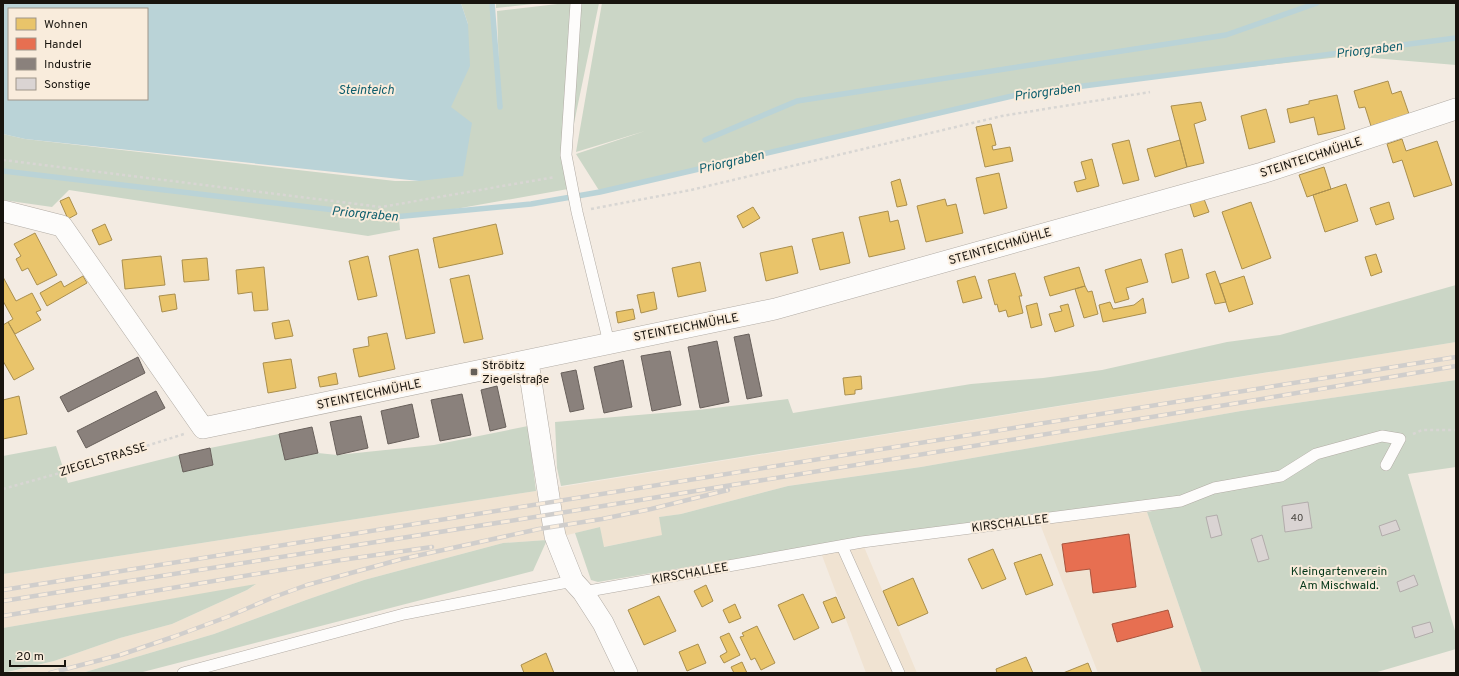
<svg xmlns="http://www.w3.org/2000/svg" width="1459" height="676" viewBox="0 0 1459 676" font-family="Overpass,sans-serif">
  <style>
    .built { fill: #f0e3d2 }
    .green { fill: #cbd6c6 }
    .water { fill: #bad3d7; fill-rule: evenodd }
    .homes { fill: #e9c46a; stroke: #aa8f4e }
    .shops { fill: #e76f51; stroke: #a9543d }
    .industry { fill: #8a817c; stroke: #68605b }
    .lines { fill: none; stroke-linecap: round; stroke-linejoin: round }
    .stream { stroke: #bad3d7; stroke-width: 5.5 }
    .building { fill: #dad4d3; stroke: #b2acab }
    .service-casing { stroke: #b2aca5; stroke-width: 12 }
    .minor-casing { stroke: #b2aca5; stroke-width: 22 }
    .path { stroke: #d8d6d3; stroke-width: 2.5; stroke-dasharray: 3 3; stroke-linecap: butt }
    .service { stroke: #fdfcfb; stroke-width: 11 }
    .minor { stroke: #fdfcfb; stroke-width: 21 }
    .rail-casing { stroke: #d0cecc; stroke-width: 4.5 }
    .rail { stroke: #f9ecdc; stroke-width: 3; stroke-dasharray: 9; stroke-linecap: butt }
    .poi-dot { fill: #655f58; stroke: #f9ecdc; stroke-width: 1.5 }
    .labels { text-anchor: middle; stroke-width: 4; stroke-linejoin: round; paint-order: stroke }
    .number-label { font-size: 10px; fill: #48443f }
    .street-label { font-size: 12px; fill: #18140e; stroke: #f9ecdc }
    .poi-label { font-size: 12px; fill: #18140e; stroke: #f9ecdc; text-anchor: start }
    .park-label { font-size: 12px; fill: #053719; stroke: #f9ecdc }
    .water-label { font-size: 13px; font-style: italic; fill: #0e5e6d; stroke: #f9ecdc }
  </style>
  <rect width="100%" height="100%" fill="#f3ebe2"/>
  <path class="built" d="M1456 342V380L1241 411 921 467 788 486 681 514 659 517 663 535 603 547 600 527 547 540 503 543 364 580 306 600 214 634 82 673H6L54 661 120 638 172 624 247 590 255 585 3 628V574L536 491Z
    M1147 512 1202 673H1098L1040 524Z
    M862 542 917 673H866L820 550Z"/>
  <path class="green" d="M461 3H494L500 103 497 11 566 3H599L568 152V189L399 219 400 230 368 236 69 190 52 207 3 200V134L25 139 395 181H419L449 107 468 24Z
    M496 3H542L496 8Z
    M602 3H1456V65L1349 56 1020 92 600 192 576 154 645 131 576 152Z
    M1456 285V342L561 486 557 468 555 422 698 410 788 399 793 413 971 384 1043 378 1102 370 1227 342 1280 335Z
    M1456 380V467L1408 474 1456 634V649L1374 673H1202L1147 512 1184 505 1131 503 1038 514 862 538 598 582 591 580 575 533 600 527 604 547 662 535 659 517 681 514 788 486 921 467 1241 411Z
    M528 426 536 491 3 574V456L56 446 68 483 179 455 183 471 213 465 210 448 279 434 285 460 318 453 337 455 434 445Z
    M547 540 533 571 139 673H82L214 634 306 600 364 580 503 543Z
    M256 584 247 590 172 624 120 638 54 661 3 673V628Z"/>
  <path class="water" d="M3 3H461L468 24 470 66 451 107 472 123 463 176 419 181 25 139 3 134ZM9 9H147V99H9Z"/>
  <path class="homes" d="M1388 81 1392 94 1401 91 1409 114 1371 126 1365 107 1359 108 1354 91Z
    M1337 95 1345 129 1318 135 1314 117 1290 123 1287 109 1309 104V101Z
    M1201 102 1206 120 1194 124 1204 163 1187 167 1171 106Z
    M1266 109 1275 142 1249 149 1241 116Z
    M991 124 996 145 992 146 993 150 1010 147 1013 161 985 167 976 127Z
    M1402 139 1406 151 1437 141 1452 185 1414 197 1402 160 1393 163 1387 144Z
    M1129 140 1139 180 1123 184 1112 144Z
    M1180 140 1187 167 1155 177 1147 149Z
    M1092 159 1099 186 1077 192 1074 182 1086 179 1081 162Z
    M1324 167 1331 189 1307 197 1299 175Z
    M999 173 1007 208 984 214 976 178Z
    M900 179 907 205 897 207 891 182Z
    M1346 184 1358 221 1325 232 1313 195Z
    M69 197 77 214 68 219 60 201Z
    M945 199 947 206 956 204 963 233 926 242 917 206Z
    M1204 199 1209 212 1194 217 1190 204Z
    M1251 202 1271 258 1242 269 1222 212Z
    M1389 202 1394 219 1376 225 1370 208Z
    M753 207 760 218 743 228 737 216Z
    M888 211 890 222 898 220 905 249 869 257 859 217Z
    M105 224 112 240 99 245 92 230Z
    M496 224 503 254 439 268 433 238Z
    M843 232 850 263 820 270 812 239Z
    M35 233 57 275 37 285 28 268 22 271 16 259 21 256 14 244Z
    M792 246 798 273 766 281 760 253Z
    M418 249 435 333 406 339 389 256Z
    M1182 249 1189 278 1172 283 1165 254Z
    M1376 254 1382 272 1371 276 1365 257Z
    M161 256 165 285 125 289 122 260Z
    M368 256 377 296 358 300 349 261Z
    M207 258 209 280 184 282 182 260Z
    M1141 259 1148 282 1126 288 1129 299 1115 303 1105 270Z
    M700 262 706 291 678 297 672 268Z
    M264 267 268 310 254 311 252 292 238 294 236 270Z
    M1079 267 1085 286 1050 296 1044 277Z
    M1215 271 1226 302 1215 304 1206 274Z
    M1015 273 1022 296H1019L1023 313 1008 317 1006 310 999 312 997 304 995 305 988 280Z
    M469 275 483 339 464 343 450 279Z
    M83 276 87 283 47 306 40 293 61 281 64 287Z
    M975 276 982 298 963 303 957 281Z
    M1244 276 1253 304 1229 312 1220 284Z
    M3 277 16 301 32 293 41 310 36 312 41 320 15 334 8 322 13 319 3 301Z
    M1085 286 1088 292 1092 291 1098 314 1084 318 1075 289Z
    M654 292 657 309 641 313 637 295Z
    M175 294 177 309 162 312 159 296Z
    M1143 298 1146 313 1103 322 1099 305 1110 302 1113 309 1134 305Z
    M1037 303 1042 325 1031 328 1026 306Z
    M1068 304 1074 326 1055 332 1049 314 1062 311 1060 306Z
    M633 309 635 319 618 323 616 312Z
    M289 320 293 336 275 339 272 323Z
    M8 322 34 369 14 380 3 361V325Z
    M387 333 395 369 359 377 353 349 369 346 368 337Z
    M291 359 296 388 268 393 263 363Z
    M336 373 338 384 320 387 318 377Z
    M861 376 862 389 855 390V394L845 395 843 378Z
    M19 396 27 434 3 439V400Z
    M993 549 1006 579 982 589 968 559Z
    M1041 554 1053 585 1026 595 1014 563Z
    M913 578 928 613 898 626 883 591Z
    M706 585 713 601 702 607 694 591Z
    M803 594 819 628 794 640 778 605Z
    M659 596 676 631 644 645 628 610Z
    M836 597 845 618 832 623 823 602Z
    M735 604 741 618 729 623 723 610Z
    M757 626 775 663 761 670 755 658 751 660 740 637 744 636 742 633Z
    M729 633 740 655 724 663 720 656 727 652 720 637Z
    M698 644 706 663 687 671 679 652Z
    M546 653 554 673H524L521 665Z
    M1026 657 1033 673H997L996 669Z
    M742 662 747 673H734L731 667Z
    M1088 663 1092 673H1063Z"/>
  <path class="shops" d="M1129 534 1136 587 1093 593 1090 569 1066 572 1062 544Z
    M1168 610 1173 627 1117 642 1112 624Z"/>
  <path class="industry" d="M749 334 762 396 747 399 734 337Z
    M717 341 729 402 700 408 688 347Z
    M670 351 681 405 652 411 641 356Z
    M138 357 145 373 68 412 60 397Z
    M623 360 632 407 604 413 594 367Z
    M576 370 584 409 570 412 561 373Z
    M497 386 506 427 490 431 481 390Z
    M156 391 165 408 86 448 77 431Z
    M462 394 471 435 440 441 431 400Z
    M412 404 419 437 388 444 381 411Z
    M361 416 368 448 337 455 330 422Z
    M312 427 318 453 285 460 279 434Z
    M210 448 213 465 183 472 179 455Z"/>
  <g class="lines">
    <path class="stream" d="M492 3 500 107
      M705 140 797 101 1226 35 1317 3
      M3 171 394 217 531 204 600 192 1021 94 1456 38"/>
  </g>
  <path class="building" d="M1308 502 1312 528 1285 532 1282 506Z
    M1217 515 1222 535 1211 538 1206 517Z
    M1396 520 1400 530 1382 536 1379 526Z
    M1262 535 1269 559 1258 562 1251 539Z
    M1414 575 1418 585 1400 592 1397 582Z
    M1430 622 1433 632 1415 638 1412 627Z"/>
  <g class="lines">
    <defs>
      <path id="service" d="M576 3 566 155 577 212 609 343
        M842 546 899 673
        M583 592 862 542 1181 501 1214 488 1281 476 1316 454 1382 436 1400 439 1386 465
        M183 673 404 614 573 581"/>
      <path id="minor" d="M3 211 62 226 203 428 775 309 1262 173 1456 109
        M528 362 555 536 573 581 583 592 603 623 627 673"/>
    </defs>
    <use href="#service" class="service-casing"/>
    <use href="#minor" class="minor-casing"/>
    <path class="path" d="M3 160 381 207 555 177
      M591 209 691 190 1002 116 1150 92
      M1413 434 1422 430H1456
      M3 489 74 469 184 434"/>
    <use href="#service" class="service"/>
    <use href="#minor" class="minor"/>
    <defs>
      <path id="rail" d="M3 590 1456 357
        M3 601 566 512 1238 403 1456 366
        M3 616 341 560 432 547
        M50 673 120 655 173 637 227 617 274 597 307 585 402 559 539 529 602 519 651 509 728 490"/>
    </defs>
    <use href="#rail" class="rail-casing"/>
    <use href="#rail" class="rail"/>
  </g>
  <rect class="poi-dot" x="470" y="368" width="8" height="8" rx="2"/>
  <g class="labels">
    <g class="number-label">
      <text x="1297" y="521">40</text>
    </g>
    <g class="street-label">
      <text transform="translate(1311 157) rotate(-18)" y="4">STEINTEICHMÜHLE</text>
      <text transform="translate(1000 246) rotate(-16)" y="4">STEINTEICHMÜHLE</text>
      <text transform="translate(686 327) rotate(-11)" y="4">STEINTEICHMÜHLE</text>
      <text transform="translate(369 394) rotate(-12)" y="4">STEINTEICHMÜHLE</text>
      <text transform="translate(103 459) rotate(-17)" y="4">ZIEGELSTRASSE</text>
      <text transform="translate(1010 523) rotate(-7)" y="4">KIRSCHALLEE</text>
      <text transform="translate(690 573) rotate(-10)" y="4">KIRSCHALLEE</text>
    </g>
    <g class="poi-label">
      <text x="482" y="369">Ströbitz<tspan x="482" dy="14">Ziegelstraße</tspan></text>
    </g>
    <g class="park-label">
      <text x="1339" y="575">Kleingartenverein<tspan x="1339" dy="14">Am Mischwald.</tspan></text>
    </g>
    <g class="water-label">
      <text transform="translate(1369 49) rotate(-7)" y="5">Priorgraben</text>
      <text x="366" y="94">Steinteich</text>
      <text transform="translate(1047 91) rotate(-8)" y="5">Priorgraben</text>
      <text transform="translate(731 161) rotate(-13)" y="5">Priorgraben</text>
      <text transform="translate(365 213) rotate(5)" y="5">Priorgraben</text>
    </g>
  </g>
  <rect width="1459" height="676" fill="none" stroke="#18140e" stroke-width="8"/>
  <rect x="8" y="8" width="140" height="92" fill="#f9ecdc" stroke="#9f968a"/>
  <rect x="16" y="18" width="20" height="12" fill="#e9c46a" stroke="#9f968a"/>
  <text x="44" y="28" font-size="12" fill="#18140e">Wohnen</text>
  <rect x="16" y="38" width="20" height="12" fill="#e76f51" stroke="#9f968a"/>
  <text x="44" y="48" font-size="12" fill="#18140e">Handel</text>
  <rect x="16" y="58" width="20" height="12" fill="#8a817c" stroke="#9f968a"/>
  <text x="44" y="68" font-size="12" fill="#18140e">Industrie</text>
  <rect x="16" y="78" width="20" height="12" fill="#dad4d3" stroke="#9f968a"/>
  <text x="44" y="88" font-size="12" fill="#18140e">Sonstige</text>
  <path d="M10 660v6h55v-6" fill="none" stroke="#18140e" stroke-width="2"/>
  <text x="16" y="660" font-size="12" fill="#18140e" stroke="#f9ecdc" stroke-width="3" paint-order="stroke">20 m</text>
</svg>
